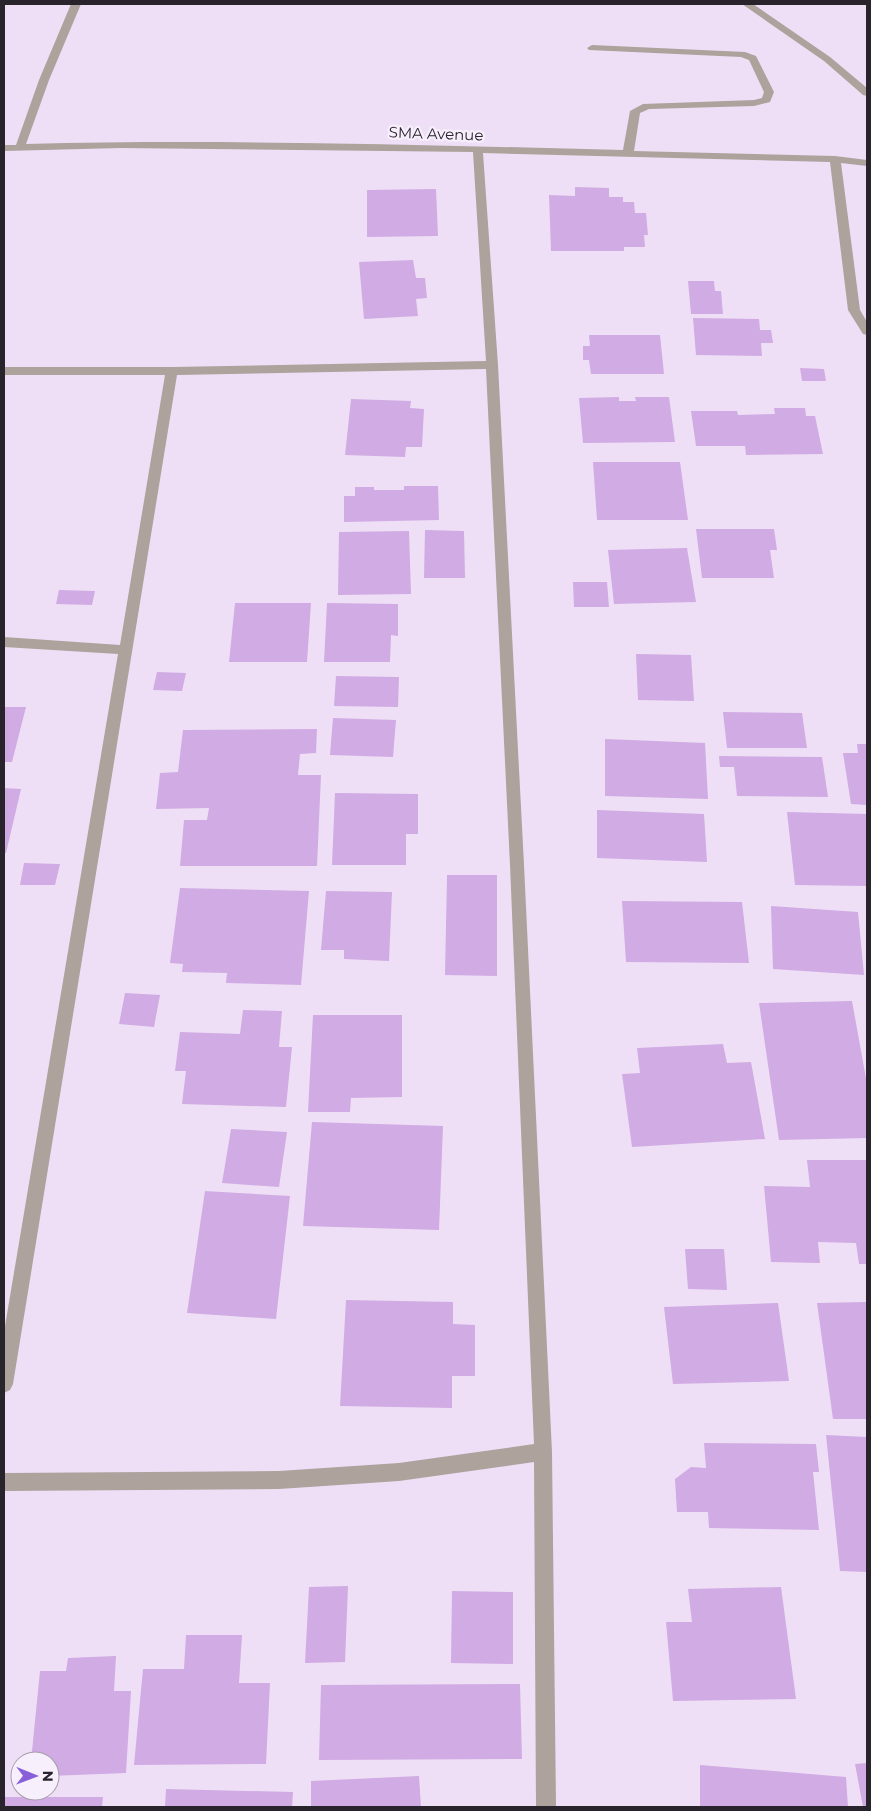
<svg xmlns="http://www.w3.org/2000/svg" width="871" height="1811" viewBox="0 0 871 1811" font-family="Montserrat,sans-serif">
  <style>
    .building { fill: #d1abe3 }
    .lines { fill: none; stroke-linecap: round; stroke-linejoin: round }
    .minor { fill: #ada29c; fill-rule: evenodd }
    .labels { text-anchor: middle; stroke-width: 4.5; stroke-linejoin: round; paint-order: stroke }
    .far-street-label { font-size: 15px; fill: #29232c; stroke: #f8effd }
  </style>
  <rect width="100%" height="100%" fill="#eedff6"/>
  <path class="building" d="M575 187 609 188V197H623V202H634L635 213H646L648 235H644L645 247H624V251H551L549 195 575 196Z
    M436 189 438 236 367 237V190Z
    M413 260 416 278H425L427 298 416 299 418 316 364 319 359 262Z
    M688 281H714L715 291H721L723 314H691Z
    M693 318 759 319 760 330H771L773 343H761L762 356 696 355Z
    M589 335H660L664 374H591L589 360H583V346H590Z
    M800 368 824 369 826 381H802Z
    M619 397V401H636L635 397H669L675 442 583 443 579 398Z
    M351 399 411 401 410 408 424 409 422 447H406L405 457 345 455Z
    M774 408H805L806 416H815L823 454 746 455 745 446H696L691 411H737L738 415 775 414Z
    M593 462H680L688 520H597Z
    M404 486H438L439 520 344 522V496H355V487H374V490H404Z
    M696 529H774L777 550H770L774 578H702Z
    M425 530 464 531 465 578H424Z
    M409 531 411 594 338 595 339 532Z
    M687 548 696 602 614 604 608 550Z
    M573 582H607L609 607H574Z
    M59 590 95 591 92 605 56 604Z
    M235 603H311L307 662H229Z
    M327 603 398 604V636L391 635 390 662H324Z
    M636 654 691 655 694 701 638 700Z
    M157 672 186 673 182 691 153 690Z
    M336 676 399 677 398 707 334 706Z
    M4 707H26L12 762H4Z
    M723 712 802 713 807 748H727Z
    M333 718 396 720 393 757 330 755Z
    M317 729 316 753 300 754 298 775H321L317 866H180L184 820H207L209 808 156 809 160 773 178 772 183 730Z
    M605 739 705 743 708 799 605 796Z
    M857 744H867V805L851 804 843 753H858Z
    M719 756 822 757 828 797 737 796 734 767H720Z
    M4 788 21 789 6 853H4Z
    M335 793 418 794V834H406V865H332Z
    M597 810 704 814 707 862 597 858Z
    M787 812 867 814V886L795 885Z
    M24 863 60 864 55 885H20Z
    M447 875H497V976L445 975Z
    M180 888 309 891 301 985 226 983 227 973 182 972 183 964 170 963Z
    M326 891 392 892 389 961 344 959V950H321Z
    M622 901 742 902 749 963 626 962Z
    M771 906 858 912 864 975 773 969Z
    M125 993 160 995 154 1027 119 1024Z
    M852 1001 867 1084V1138L779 1140 759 1003Z
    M243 1010 282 1011 279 1047H292L286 1107 182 1104 186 1071H175L180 1032 240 1034Z
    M313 1015H402V1097L351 1098 350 1112H308Z
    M723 1044 727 1063 751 1062 765 1139 632 1147 622 1074 640 1073 637 1048Z
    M312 1122 443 1126 439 1230 303 1226Z
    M231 1129 287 1132 279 1187 222 1183Z
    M807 1160H867V1264H859L856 1243 818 1242 820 1263 771 1262 764 1186 810 1187Z
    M205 1191 290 1196 276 1319 187 1313Z
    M685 1249H724L727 1290 688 1289Z
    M346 1300 453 1302V1324L475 1325V1376H452V1408L340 1406Z
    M867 1302V1419H833L817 1303Z
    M778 1303 789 1381 673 1384 664 1307Z
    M826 1435 867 1437V1572L840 1571Z
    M704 1443 816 1444 819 1472H813L819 1530 709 1528 708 1512H677L675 1479 691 1467 706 1468Z
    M348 1586 345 1662 305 1663 309 1587Z
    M781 1587 796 1699 673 1701 666 1622H692L688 1589Z
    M452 1591 513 1592V1664L451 1663Z
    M186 1635H242L239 1683H270L266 1764 134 1765 143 1669H184Z
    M116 1656 114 1691H131L126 1773 50 1776V1761H31L40 1671H66L68 1658Z
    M520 1684 522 1759 319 1760 321 1685Z
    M867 1763V1807H863L855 1764Z
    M700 1765 846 1777 848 1807H700Z
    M419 1776 421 1807H311V1781Z
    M166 1789 293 1792 292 1807H165Z
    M4 1797H103L102 1807H4Z"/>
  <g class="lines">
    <path class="minor" d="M71 4H81L49 80 26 144C225 139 424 145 623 150L630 111 643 104 754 100 762 98 764 92 749 60 741 57 589 50 587 48 592 45 745 52 756 56 774 92 770 102 754 106 649 109 640 113 634 151 835 156 867 160V166L841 163 860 310 867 322V335L863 334 848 310 830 162 483 153 498 365 524 865 552 1452 556 1807H536L534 1462 399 1481 279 1489 4 1491V1473L279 1471 399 1463 534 1444 510 865 486 369 177 375 13 1384 10 1390 4 1393V1332L118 654 4 647V637L120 645 165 375H4V367H172L486 361 473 152 121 148 4 151V145H16L39 80Z
      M742 4H753L830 57 867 88V96L863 95 824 61Z"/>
  </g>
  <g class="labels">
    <g class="far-street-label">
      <text transform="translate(436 134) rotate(2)" y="5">SMA Avenue</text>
    </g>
  </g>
  <rect width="871" height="1811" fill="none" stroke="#29232c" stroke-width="10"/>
  <g transform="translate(35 1776) rotate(91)"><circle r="24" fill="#f8effd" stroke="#a59da9"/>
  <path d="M0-4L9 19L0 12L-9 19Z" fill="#885fd9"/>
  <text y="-8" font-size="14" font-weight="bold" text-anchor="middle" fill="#29232c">N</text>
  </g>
</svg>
